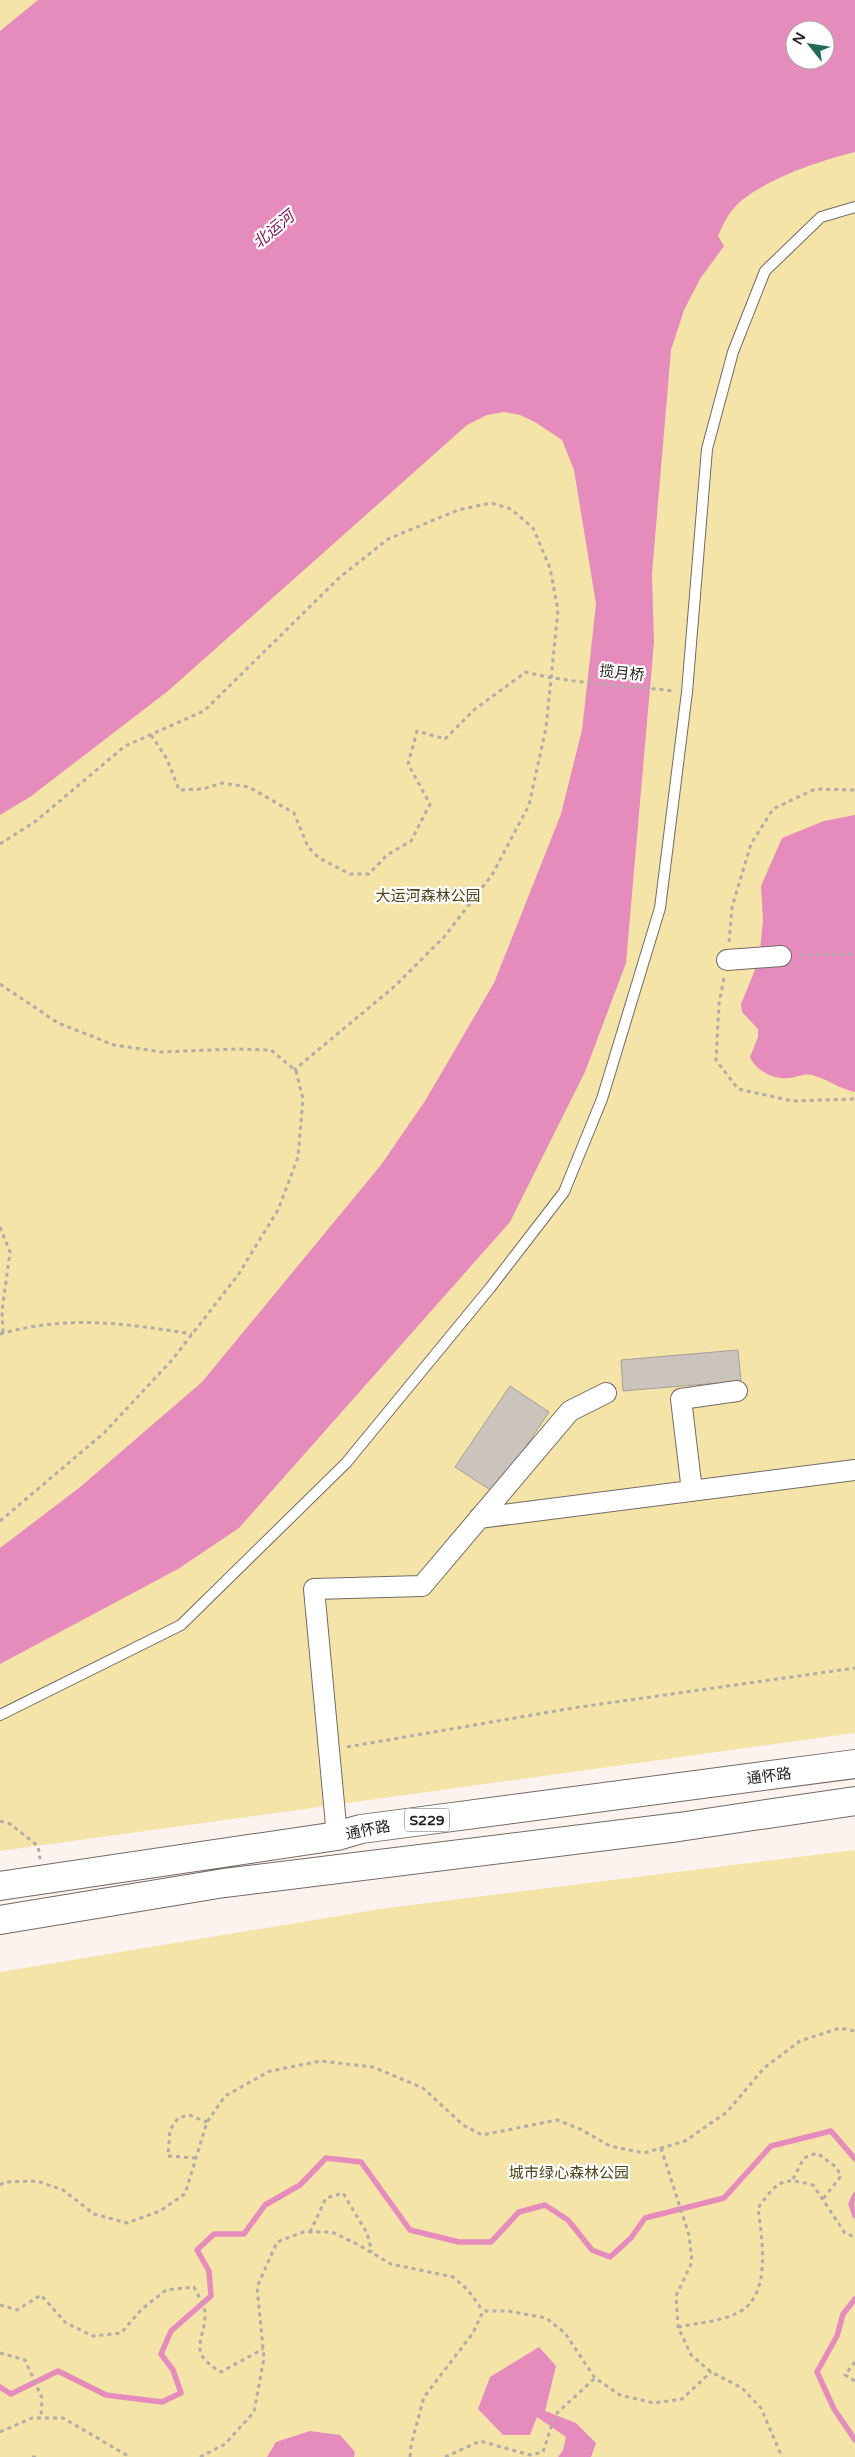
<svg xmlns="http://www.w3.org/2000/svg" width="855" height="2457" viewBox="0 0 855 2457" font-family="'Varela Round','Noto Sans SC',sans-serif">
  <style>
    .green { fill: #f4e4a8; fill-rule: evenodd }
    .water { fill: #e68cbd; fill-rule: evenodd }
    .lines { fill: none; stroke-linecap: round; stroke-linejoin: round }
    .stream { stroke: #e68cbd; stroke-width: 5.5 }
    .building { fill: #cbc4bd; stroke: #a69f99 }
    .lane-casing { stroke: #736a67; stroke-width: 12 }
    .street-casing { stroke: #736a67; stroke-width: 22 }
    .primary-casing { stroke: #736a67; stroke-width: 30 }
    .path { stroke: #b3aca8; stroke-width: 3; stroke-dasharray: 4 4; stroke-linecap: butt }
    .lane { stroke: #fff; stroke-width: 10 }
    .street { stroke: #fff; stroke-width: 20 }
    .primary { stroke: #fff; stroke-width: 28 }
    .labels { text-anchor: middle; stroke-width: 4.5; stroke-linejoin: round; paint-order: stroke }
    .shield { fill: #fff; stroke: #686664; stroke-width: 1 }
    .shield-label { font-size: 14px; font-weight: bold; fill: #272422 }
    .street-label { font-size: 15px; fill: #272422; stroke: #fff }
    .park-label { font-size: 15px; fill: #4e4319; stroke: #fff }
    .water-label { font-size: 16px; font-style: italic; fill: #7e1459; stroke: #fff }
  </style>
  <rect width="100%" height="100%" fill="#fcf2ee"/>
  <path class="green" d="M0 0H855V1733L0 1851ZM795 30H825V60H795Z
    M855 1850V2457H0V1972L380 1909Z"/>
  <path class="water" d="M38 0H855V152C821 160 756 182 733 209 727 216 722 227 718 236L724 246 700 279 684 310 671 350 652 574 654 642 626 963 585 1072 510 1222 239 1528 178 1569 0 1664V1548L79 1488 202 1382 381 1165 425 1101 494 983 561 814 582 730 596 604 574 470 562 440 535 422 520 415 504 412 487 415 467 425 168 691 30 797 0 815V31ZM795 30H825V60H795Z
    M855 815V1092C840 1089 829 1080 815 1076 804 1072 799 1077 789 1078 774 1080 755 1070 750 1057L758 1037V1029L742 1012 741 1004 759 960 763 920 761 886 782 838 824 821Z
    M539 2347 556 2366 545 2411 576 2423 596 2443 591 2457H558L563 2450 566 2437 537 2417 530 2435H503L478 2409 490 2377Z
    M310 2431 340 2435 355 2452 354 2457H267L276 2442Z"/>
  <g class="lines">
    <path class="stream" d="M855 2195 851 2204 855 2216
      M855 2299 843 2314 837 2336 817 2372 834 2409 855 2440
      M0 2387 11 2394 58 2371 106 2395 162 2402 181 2393 173 2370 161 2354 171 2331 211 2296 209 2271 197 2250 214 2234H244L265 2205 300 2185 326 2158 361 2162 410 2230 459 2242H491L519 2212 545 2205 568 2220 592 2250 610 2257 631 2238 645 2218 724 2198 771 2146 831 2131 855 2159"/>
  </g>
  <path class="building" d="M738 1350 741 1381 623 1391 621 1360Z
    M510 1386 549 1412 495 1493 455 1467Z"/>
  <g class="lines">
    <defs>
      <path id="lane" d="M0 1715 181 1625 346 1463 490 1288 564 1192 602 1099 660 908 687 692 707 449 733 352 765 271 821 217 855 207"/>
      <path id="street" d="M727 960 781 956
        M692 1491 681 1399 737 1391
        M479 1518 855 1470
        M337 1836 314 1589 422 1586 570 1411 606 1393"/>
      <path id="primary" d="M0 1886 337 1836 361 1829 855 1764
        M0 1920 224 1883 679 1827 855 1801"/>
    </defs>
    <use href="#lane" class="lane-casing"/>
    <use href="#street" class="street-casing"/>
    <use href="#primary" class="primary-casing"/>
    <path class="path" d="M151 735 167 759 179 790 203 789 222 783 249 787 294 813 308 847 319 858 350 874H369L387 855 411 841 430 804 408 764 417 731 445 739 475 709 526 672C571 684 627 685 674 691
      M0 844 36 821 125 746 204 711 339 578 388 539 458 510 491 503 511 509 533 528 550 568 558 610 546 728 529 805 492 875 444 937 395 986 294 1070
      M729 942 732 907 751 844 773 809 815 789 855 790
      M800 955 855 954
      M724 978 719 1004 716 1060 738 1089 793 1101 855 1099
      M0 984 58 1023 114 1045 162 1052 235 1049 271 1050 296 1071 303 1099 298 1157 278 1210 238 1275 172 1360 104 1433 0 1521
      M0 1227 10 1252 2 1311 3 1333
      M0 1334C67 1315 124 1323 192 1334
      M347 1747 573 1708 855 1668
      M0 1821 10 1824 38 1846 40 1859
      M661 2148 689 2235 692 2262 676 2296 678 2327 691 2355 711 2372 742 2388 761 2408 782 2457
      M196 2158 168 2156 170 2130 178 2118 189 2115 207 2122
      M793 2179 804 2158 817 2153 836 2167 841 2176 823 2199
      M0 2185 5 2182 37 2181 63 2190 94 2214 127 2223 160 2211 185 2194 207 2122 225 2096 270 2071 321 2061 373 2067 423 2088 463 2125 482 2135 557 2120 580 2129 610 2146 644 2153 685 2141 727 2112 764 2068 800 2041 840 2028 855 2031
      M310 2232 326 2198 343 2193 367 2233 372 2252
      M0 2305 17 2310 41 2295 66 2323 93 2336 121 2333 142 2309 166 2290 194 2287C197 2294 205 2305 205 2312 206 2341 185 2351 221 2372L263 2349
      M678 2327C696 2323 718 2322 735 2314 773 2299 762 2239 758 2208 777 2182 781 2176 813 2185L845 2233 855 2237
      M0 2353 25 2360 42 2398 41 2418
      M855 2362 845 2375 855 2381
      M0 2432 32 2418H63L130 2457
      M32 2457H39
      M200 2457 225 2444 254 2412 264 2358 257 2287 277 2242 303 2232H332L357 2244 391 2264 453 2277 468 2290 483 2311
      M410 2457 411 2445 424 2397 473 2333 483 2311H508L546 2318 565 2333 595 2378 620 2395 654 2403 682 2399 711 2372
      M445 2457 480 2441 530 2455 543 2452 555 2415 595 2378"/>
    <use href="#lane" class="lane"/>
    <use href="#street" class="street"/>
    <use href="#primary" class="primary"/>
  </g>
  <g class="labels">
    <rect class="shield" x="404.5" y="1808.5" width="45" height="23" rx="4"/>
    <g class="shield-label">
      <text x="427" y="1825">S229</text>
    </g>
    <g class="street-label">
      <text transform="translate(622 673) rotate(6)" y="5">揽月桥</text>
      <text transform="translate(769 1776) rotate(-7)" y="5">通怀路</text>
      <text transform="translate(368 1830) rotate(-11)" y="5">通怀路</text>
    </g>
    <g class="park-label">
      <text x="428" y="901">大运河森林公园</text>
      <text x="569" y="2178">城市绿心森林公园</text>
    </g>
    <g class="water-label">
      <text transform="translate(273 229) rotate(-40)" y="6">北运河</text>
    </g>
  </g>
  <g transform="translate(810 45) rotate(300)"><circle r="24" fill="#ffffff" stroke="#a9a7a7"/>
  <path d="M0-4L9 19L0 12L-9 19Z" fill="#25695b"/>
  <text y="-8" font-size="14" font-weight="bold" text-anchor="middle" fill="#272422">N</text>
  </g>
</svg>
